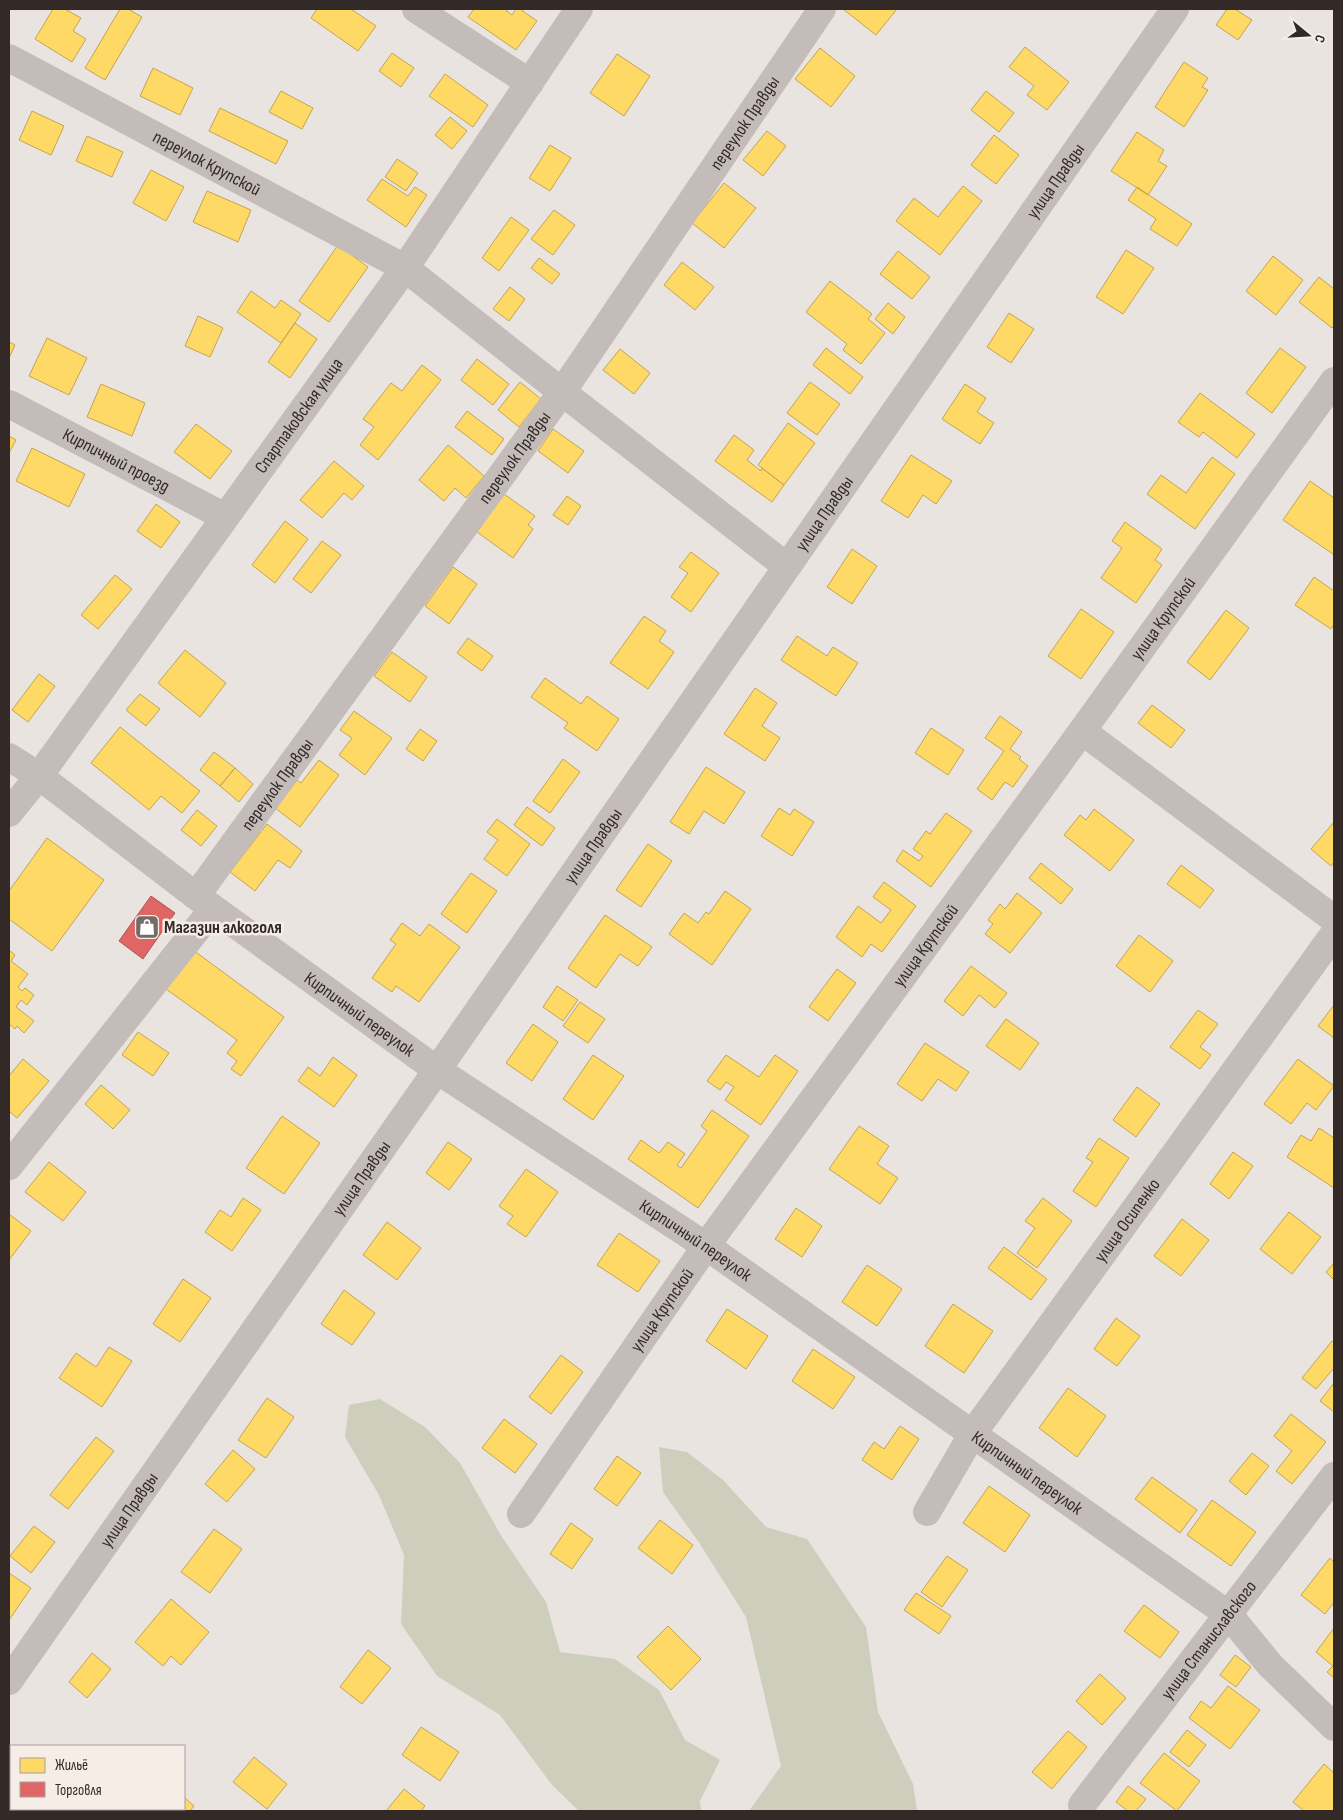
<svg xmlns="http://www.w3.org/2000/svg" width="1343" height="1820" viewBox="0 0 1343 1820" font-family="'Sofia Sans Condensed',sans-serif">
  <style>
    .green { fill: #cdcebb }
    .homes { fill: #ffd966; stroke: #c2a453 }
    .shops { fill: #e06666; stroke: #ac5453 }
    .lines { fill: none; stroke-linecap: round; stroke-linejoin: round }
    .minor { stroke: #c3bcb9; stroke-width: 28 }
    .tertiary { stroke: #c3bcb9; stroke-width: 28 }
    .labels { text-anchor: middle; stroke-width: 5; stroke-linejoin: round; paint-order: stroke }
    .street-label { font-size: 18px; fill: #332a28; stroke: #f7ede7 }
    .poi-label { font-size: 18px; font-weight: bold; fill: #332a28; stroke: #f7ede7; text-anchor: start }
  </style>
  <rect width="100%" height="100%" fill="#eae4e0"/>
  <path class="green" d="M380 1399 425 1427 460 1463 502 1537 546 1602 560 1652 615 1659 659 1690 685 1740 720 1760 700 1801 701 1811H579L552 1785 500 1715 437 1676 401 1624 404 1555 379 1495 345 1437 349 1405Z
    M659 1447 687 1452 723 1480 766 1527 807 1539 866 1627 878 1712 913 1784 917 1811H749L781 1766 746 1617 700 1544 663 1492Z"/>
  <path class="homes" d="M53 9H65L81 18 73 31 86 39 72 62 35 39Z
    M120 9H128L142 17 105 80 85 68Z
    M317 9H351L376 26 358 51 311 18Z
    M474 9H504L512 15 516 9H520L537 21 516 50 468 17Z
    M843 9H897L876 35Z
    M1227 9H1235L1252 20 1238 40 1216 25Z
    M1025 47 1069 82 1047 110 1027 95 1034 86 1009 67Z
    M820 48 855 76 831 107 795 79Z
    M392 53 414 68 401 87 379 71Z
    M617 54 650 76 624 116 590 93Z
    M1184 62 1208 78 1202 87 1208 90 1184 127 1155 107Z
    M153 68 193 88 180 115 140 96Z
    M445 74 488 105 473 127 429 96Z
    M281 91 313 108 302 129 269 112Z
    M986 91 1014 113 999 132 971 110Z
    M220 108 288 141 276 164 209 131Z
    M32 111 64 126 51 155 19 140Z
    M450 117 467 131 452 149 435 135Z
    M767 131 786 146 763 176 743 160Z
    M1137 132 1164 150 1158 161 1167 166 1148 195 1111 171Z
    M994 135 1019 155 996 184 971 165Z
    M87 136 123 152 112 177 76 161Z
    M550 145 571 158 550 191 529 178Z
    M397 159 418 173 406 191 385 177Z
    M151 170 184 187 166 221 133 203Z
    M382 179 408 196 415 187 427 195 406 227 367 200Z
    M724 183 756 208 724 248 692 223Z
    M963 186 982 201 940 255 896 221 914 198 938 217Z
    M1137 187 1192 224 1177 246 1150 229 1156 219 1128 200Z
    M207 191 251 210 238 242 193 222Z
    M554 210 575 225 553 255 531 239Z
    M511 217 529 230 499 271 482 258Z
    M338 245 368 267 329 322 299 301Z
    M1126 250 1154 268 1123 314 1096 297Z
    M898 251 930 277 912 299 880 274Z
    M1273 256 1303 280 1276 315 1246 291Z
    M539 258 560 274 552 284 531 268Z
    M682 262 714 287 695 310 664 285Z
    M1319 277 1334 289V325L1332 328 1299 302Z
    M830 281 872 314 868 319 885 333 861 364 843 350 847 344 806 312Z
    M510 287 525 299 509 321 493 309Z
    M251 291 275 308 281 300 301 314 281 343 237 312Z
    M888 303 905 317 893 334 875 319Z
    M1009 313 1034 329 1011 363 987 347Z
    M198 316 223 328 210 357 185 346Z
    M295 323 317 339 290 378 268 362Z
    M47 338 87 358 69 395 29 376Z
    M9 342 15 345 9 358Z
    M826 348 863 377 850 394 813 365Z
    M1280 348 1306 367 1272 413 1246 393Z
    M620 349 650 373 634 394 603 370Z
    M477 359 509 384 493 405 461 380Z
    M422 365 441 380 378 460 360 445 374 427 363 419 391 383 402 391Z
    M520 382 541 399 519 427 498 410Z
    M810 382 840 404 817 435 787 413Z
    M101 384 145 403 132 436 87 417Z
    M965 384 986 398 977 412 994 423 980 444 942 419Z
    M1200 393 1255 434 1237 458 1203 432 1199 437 1178 422Z
    M467 411 504 439 492 455 455 427Z
    M788 423 815 443 784 485 758 465Z
    M196 424 232 451 210 479 174 452Z
    M553 429 584 451 568 473 538 451Z
    M734 435 754 450 747 460 761 471 762 468 784 485 772 502 715 461Z
    M9 436 16 440 9 453Z
    M448 445 484 476 466 498 455 488 444 501 419 480Z
    M32 448 85 474 69 507 16 481Z
    M911 455 952 481 936 504 923 495 908 518 881 501Z
    M1212 457 1235 474 1195 529 1147 494 1161 475 1186 493Z
    M334 461 364 486 352 500 344 493 322 518 300 500Z
    M1310 481 1334 498V552L1333 554 1283 520Z
    M504 494 535 516 528 525 533 529 513 558 477 532Z
    M567 496 581 506 568 525 553 515Z
    M156 504 180 522 161 548 137 531Z
    M285 521 308 539 275 583 252 565Z
    M1125 522 1162 549 1155 560 1162 565 1136 603 1101 578 1122 548 1112 541Z
    M322 541 341 555 311 593 293 579Z
    M852 549 877 566 852 604 827 587Z
    M691 552 719 573 691 612 671 597 688 573 679 567Z
    M453 567 477 584 449 624 425 606Z
    M115 575 132 589 98 629 81 615Z
    M1314 577 1334 591V624L1331 629 1295 605Z
    M1081 609 1114 632 1081 679 1048 656Z
    M1226 610 1249 628 1210 680 1187 662Z
    M644 616 666 631 659 641 674 652 648 689 610 663Z
    M797 636 827 656 833 647 858 663 836 696 781 660Z
    M468 638 493 656 482 671 457 653Z
    M185 650 226 683 200 717 158 683Z
    M392 652 427 677 410 702 374 676Z
    M39 674 55 686 28 722 12 710Z
    M545 678 581 704 587 696 619 719 597 751 564 728 568 723 531 697Z
    M755 688 777 703 762 726 780 738 765 761 724 734Z
    M140 694 160 709 146 726 126 710Z
    M1152 705 1185 730 1171 748 1138 723Z
    M354 711 392 738 365 775 339 755 352 738 340 730Z
    M1000 716 1022 732 1010 749 1021 757 1019 759 1028 766 1013 787 1005 782 992 800 977 789 1004 751 985 738Z
    M120 727 200 791 182 813 161 796 149 810 91 763Z
    M931 728 964 750 948 775 915 753Z
    M420 729 437 741 423 761 406 749Z
    M214 752 235 768 220 786 200 770Z
    M563 759 580 772 550 813 533 801Z
    M319 760 339 775 300 827 275 808 297 780 301 783Z
    M706 767 745 792 724 824 704 811 689 834 670 822Z
    M235 768 253 784 239 802 220 786Z
    M527 807 555 828 542 846 514 825Z
    M779 808 790 815 794 809 814 822 792 856 761 836Z
    M1094 809 1134 840 1110 871 1064 835 1080 815 1086 820Z
    M197 810 217 826 201 846 181 830Z
    M946 813 972 831 931 887 896 861 903 850 919 861 923 856 913 849 926 831 930 834Z
    M497 819 530 844 507 876 484 859 498 840 487 832Z
    M1334 822V862L1331 866 1311 849Z
    M267 824 302 851 290 868 278 860 255 891 230 872Z
    M47 838 104 880 52 951 9 919V891Z
    M648 844 672 861 641 907 616 890Z
    M1041 863 1073 889 1061 904 1029 878Z
    M1181 865 1214 890 1200 908 1167 884Z
    M471 873 497 891 467 933 441 914Z
    M884 882 916 906 882 952 871 944 862 957 836 937 858 906 881 923 891 910 873 897Z
    M725 891 751 909 712 965 669 934 684 913 698 923 706 912 709 914Z
    M1017 893 1042 913 1010 953 985 934 993 924 988 920 1000 904 1005 909Z
    M605 915 652 947 638 966 620 954 596 988 568 968Z
    M402 923 420 936 429 924 460 947 419 1002 396 986 392 992 372 978 396 944 390 940Z
    M1139 935 1173 961 1150 992 1116 966Z
    M9 950 15 955 11 961 28 974 18 987 22 991 25 988 34 995 27 1005 21 1000 16 1007 34 1021 24 1033 17 1026 15 1029 9 1024Z
    M193 950 284 1017 241 1076 231 1069 237 1061 227 1053 237 1040 166 989Z
    M971 966 1007 993 995 1008 979 995 963 1016 944 1001Z
    M837 969 856 983 828 1021 809 1007Z
    M557 986 578 1000 563 1021 543 1007Z
    M580 1002 605 1019 588 1043 563 1026Z
    M1334 1005V1038L1318 1026Z
    M1198 1010 1218 1024 1200 1047 1211 1055 1200 1069 1170 1047Z
    M1006 1019 1039 1043 1020 1070 986 1046Z
    M533 1024 558 1042 532 1081 506 1063Z
    M138 1032 169 1053 153 1076 122 1055Z
    M925 1043 969 1072 956 1091 938 1079 922 1101 897 1084Z
    M593 1055 624 1076 593 1120 563 1099Z
    M726 1055 759 1077 775 1055 798 1071 761 1125 725 1100 734 1087 726 1082 720 1090 707 1081Z
    M333 1057 357 1075 334 1107 298 1081 308 1067 320 1076Z
    M23 1059 49 1081 17 1118 9 1111V1076Z
    M1298 1059 1334 1086 1316 1110 1307 1103 1291 1124 1264 1104Z
    M101 1085 130 1110 113 1129 85 1104Z
    M1137 1087 1160 1104 1136 1137 1113 1120Z
    M712 1110 749 1136 698 1208 628 1159 641 1140 659 1153 668 1142 685 1154 677 1165 681 1168 707 1131 701 1126Z
    M282 1116 320 1143 284 1194 246 1168Z
    M859 1126 889 1146 877 1164 898 1178 880 1204 829 1169Z
    M1319 1128 1334 1138V1188L1287 1157 1301 1135 1311 1141Z
    M1099 1138 1129 1158 1096 1207 1073 1191 1093 1162 1086 1158Z
    M448 1142 472 1159 449 1190 426 1173Z
    M1233 1152 1253 1166 1229 1199 1210 1184Z
    M49 1162 86 1192 63 1221 25 1192Z
    M526 1169 558 1192 526 1237 507 1224 513 1216 499 1206Z
    M243 1198 261 1210 232 1251 205 1232 220 1210 231 1217Z
    M1043 1198 1072 1221 1037 1268 1017 1253 1035 1228 1025 1221Z
    M796 1208 822 1226 802 1257 775 1239Z
    M1289 1212 1321 1237 1292 1274 1260 1249Z
    M9 1214 31 1231 9 1260Z
    M1182 1219 1209 1240 1181 1276 1154 1256Z
    M387 1222 421 1248 397 1280 363 1255Z
    M619 1233 660 1261 638 1292 597 1265Z
    M1004 1247 1047 1279 1031 1300 988 1268Z
    M1334 1263V1280L1326 1272Z
    M867 1265 902 1289 877 1326 842 1302Z
    M183 1279 211 1298 180 1342 153 1324Z
    M344 1290 375 1313 352 1345 321 1324Z
    M953 1304 993 1331 964 1373 925 1346Z
    M727 1309 768 1336 746 1369 706 1341Z
    M1116 1318 1140 1336 1117 1366 1094 1349Z
    M1332 1341 1334 1343V1368L1316 1389 1302 1378Z
    M109 1347 132 1361 102 1407 59 1378 76 1353 96 1367Z
    M813 1349 855 1377 833 1409 792 1381Z
    M561 1355 583 1372 551 1414 529 1397Z
    M1334 1383V1412L1320 1401Z
    M1068 1388 1106 1416 1077 1457 1039 1428Z
    M267 1398 294 1417 266 1458 238 1440Z
    M1291 1414 1326 1442 1292 1484 1276 1471 1292 1451 1274 1436Z
    M504 1419 537 1444 515 1473 482 1448Z
    M900 1426 919 1439 892 1480 862 1460 874 1442 884 1449Z
    M96 1437 114 1451 68 1509 50 1495Z
    M233 1450 255 1469 227 1502 205 1484Z
    M1252 1453 1269 1466 1246 1495 1229 1481Z
    M617 1456 641 1473 617 1506 594 1489Z
    M1152 1477 1197 1510 1180 1533 1135 1499Z
    M989 1486 1030 1515 1005 1552 963 1523Z
    M1212 1500 1256 1532 1231 1566 1187 1535Z
    M660 1520 693 1545 672 1574 638 1548Z
    M571 1523 593 1539 572 1569 550 1554Z
    M34 1526 55 1542 31 1573 10 1556Z
    M214 1529 242 1549 210 1593 181 1572Z
    M947 1556 968 1570 942 1607 921 1592Z
    M1330 1558 1334 1562V1602L1325 1614 1301 1595Z
    M9 1573 31 1588 9 1620Z
    M916 1593 951 1616 939 1634 904 1610Z
    M171 1599 209 1632 181 1665 171 1656 163 1666 135 1642Z
    M1144 1605 1179 1632 1160 1658 1124 1631Z
    M668 1626 701 1659 671 1690 637 1657Z
    M1334 1628V1678L1327 1672 1333 1666 1316 1652Z
    M368 1650 391 1668 362 1704 340 1687Z
    M92 1653 111 1669 87 1698 69 1682Z
    M1235 1655 1251 1667 1236 1687 1220 1675Z
    M1100 1674 1126 1698 1102 1725 1076 1701Z
    M1228 1686 1260 1710 1230 1749 1189 1718 1201 1701 1211 1708Z
    M421 1727 459 1752 440 1781 402 1755Z
    M1187 1730 1206 1745 1189 1767 1170 1752Z
    M1068 1731 1087 1747 1052 1789 1032 1772Z
    M1164 1753 1200 1781 1177 1811 1140 1783Z
    M254 1757 287 1784 267 1809 233 1782Z
    M9 1763 11 1765V1809H27L25 1811H9Z
    M1324 1764 1334 1773V1811H1304L1293 1802Z
    M1128 1786 1146 1799 1136 1811H1128L1116 1802Z
    M404 1789 425 1806 421 1811H386Z
    M184 1797 194 1806 190 1811H174L171 1809H184Z
    M98 1809H153L151 1811H101Z"/>
  <path class="shops" d="M151 896 175 913 143 959 119 941Z"/>
  <g class="lines">
    <g class="minor">
      <path d="M416 9 530 83"/>
      <path id="s1" d="M9 58 405 268 562 392 786 566"/>
      <path id="s2" d="M9 404 225 517"/>
      <path d="M1082 731 1334 919"/>
      <path id="s3" d="M9 757 39 776 196 896 437 1070 706 1246 1229 1615 1270 1665 1334 1727"/>
      <path id="s4" d="M196 896 562 392 822 9"/>
      <path d="M9 1166 213 909"/>
      <path id="s5" d="M927 1512 973 1433 1334 934"/>
      <path id="s6" d="M521 1514 706 1246 1082 731 1334 381"/>
      <path id="s7" d="M9 1681 437 1070 1175 9"/>
      <path id="s8" d="M1082 1805 1334 1476"/>
    </g>
    <path class="tertiary" id="s9" d="M9 813 39 776 405 268 579 9"/>
  </g>
  <defs>
    <symbol id="shop-square" viewBox="-11 -11 22 22"><rect x="-9" y="-9" width="18" height="18" rx="4" fill="#736b68" stroke="#f7ede7"/><path d="M-5-2.5h2.3a2.7 3.5 0 0 1 5.4 0H5L5.5 6h-11ZM-1.5-2.5h3a1.5 2.3 0 0 0-3 0Z" fill="#fff"/></symbol>
  </defs>
  <g fill-rule="evenodd">
    <use href="#shop-square" x="133" y="913" width="28" height="28"/>
  </g>
  <g class="labels">
    <g class="street-label">
      <text dy="6" stroke="none"><textPath href="#s4" startOffset="948">переулок Правды</textPath></text>
      <text dy="6" stroke="none"><textPath href="#s1" startOffset="224">переулок Крупской</textPath></text>
      <text dy="6" stroke="none"><textPath href="#s7" startOffset="1829">улица Правды</textPath></text>
      <text dy="6" stroke="none"><textPath href="#s9" startOffset="492">Спартаковская улица</textPath></text>
      <text dy="6" stroke="none"><textPath href="#s4" startOffset="542">переулок Правды</textPath></text>
      <text dy="6" stroke="none"><textPath href="#s2" startOffset="121">Кирпичный проезд</textPath></text>
      <text dy="6" stroke="none"><textPath href="#s7" startOffset="1424">улица Правды</textPath></text>
      <text dy="6" stroke="none"><textPath href="#s6" startOffset="1102">улица Крупской</textPath></text>
      <text dy="6" stroke="none"><textPath href="#s4" startOffset="138">переулок Правды</textPath></text>
      <text dy="6" stroke="none"><textPath href="#s7" startOffset="1019">улица Правды</textPath></text>
      <text dy="6" stroke="none"><textPath href="#s6" startOffset="698">улица Крупской</textPath></text>
      <text dy="6" stroke="none"><textPath href="#s3" startOffset="435">Кирпичный переулок</textPath></text>
      <text dy="6" stroke="none"><textPath href="#s7" startOffset="614">улица Правды</textPath></text>
      <text dy="6" stroke="none"><textPath href="#s5" startOffset="354">улица Осипенко</textPath></text>
      <text dy="6" stroke="none"><textPath href="#s3" startOffset="840">Кирпичный переулок</textPath></text>
      <text dy="6" stroke="none"><textPath href="#s6" startOffset="248">улица Крупской</textPath></text>
      <text dy="6" stroke="none"><textPath href="#s3" startOffset="1245">Кирпичный переулок</textPath></text>
      <text dy="6" stroke="none"><textPath href="#s7" startOffset="209">улица Правды</textPath></text>
      <text dy="6" stroke="none"><textPath href="#s8" startOffset="208">улица Станиславского</textPath></text>
    </g>
    <g class="poi-label">
      <text x="164" y="933">Магазин алкоголя</text>
    </g>
  </g>
  <rect width="1343" height="1820" fill="none" stroke="#332a28" stroke-width="20"/>
  <rect x="10" y="1745" width="175" height="65" fill="#f7ede7" stroke="#a99f9b"/>
  <rect x="20" y="1758" width="25" height="15" fill="#ffd966" stroke="#a99f9b"/>
  <text x="55" y="1770" font-size="15" fill="#332a28">Жильё</text>
  <rect x="20" y="1782" width="25" height="15" fill="#e06666" stroke="#a99f9b"/>
  <text x="55" y="1795" font-size="15" fill="#332a28">Торговля</text>
  <g transform="translate(1308 35) rotate(108)" stroke="#f7ede7" stroke-width="4" paint-order="stroke">
  <path d="M0-4L9 19L0 12L-9 19Z" fill="#332a28"/>
  <text y="-8" font-size="14" font-weight="bold" text-anchor="middle" fill="#332a28">С</text>
  </g>
</svg>
